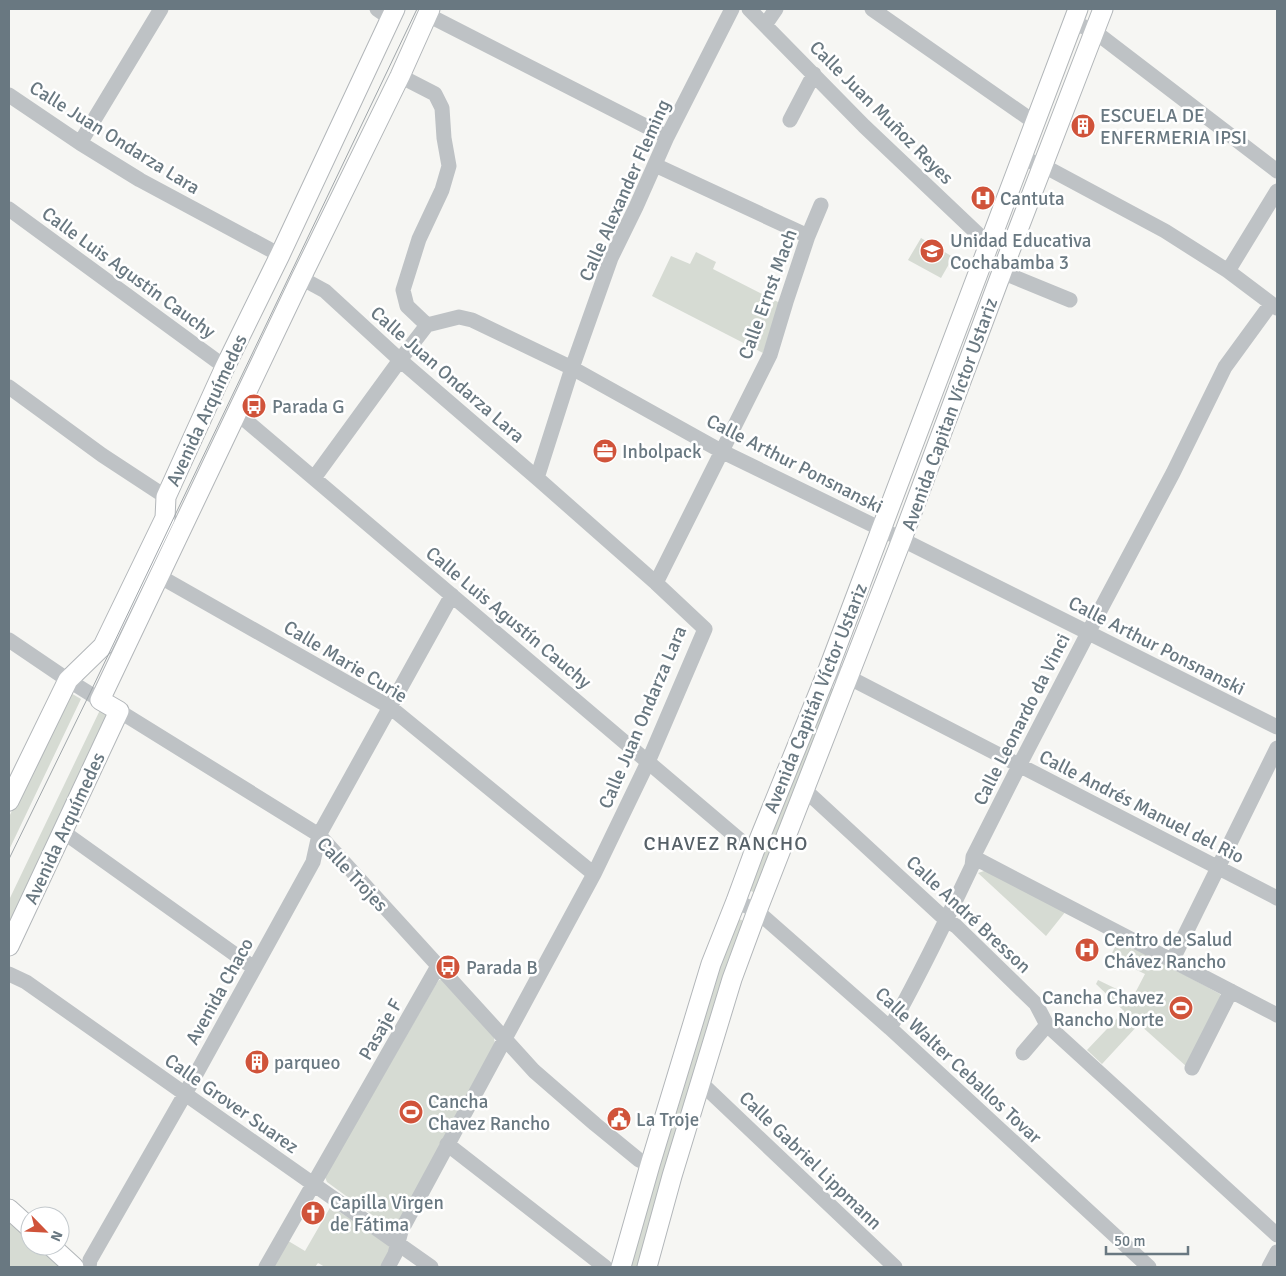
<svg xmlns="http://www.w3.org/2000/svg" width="1286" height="1276" viewBox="0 0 1286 1276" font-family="Signika,sans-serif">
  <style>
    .green { fill: #d6dbd3 }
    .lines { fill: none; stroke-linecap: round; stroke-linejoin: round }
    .major-casing { stroke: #b2b6b9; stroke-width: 21 }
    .minor { stroke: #bec2c5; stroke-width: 15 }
    .major { stroke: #fff; stroke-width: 19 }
    .tram { stroke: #a0a6aa; stroke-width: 1 }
    .labels { text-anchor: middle; stroke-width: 5; stroke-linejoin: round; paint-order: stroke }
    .street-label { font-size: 19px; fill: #697881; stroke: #fff }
    .poi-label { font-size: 19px; fill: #697881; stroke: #fff; text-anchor: start }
    .neighbourhood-label { font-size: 20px; letter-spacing: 1px; fill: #566067; stroke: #fff }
  </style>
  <rect width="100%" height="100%" fill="#f6f6f3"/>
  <path class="green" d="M921 238 953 257 941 278 908 260Z
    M696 252 716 262 713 269 780 303 763 353 652 296 671 256 690 264Z
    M831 687 835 691 756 893 753 892 749 890 826 688Z
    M69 692 81 699 9 850V817Z
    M100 710 110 715 9 927V900Z
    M984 871H989L1066 911 1046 936 978 873Z
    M737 919 742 920 744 923 639 1267H630V1262L715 978Z
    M1119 939 1220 994 1221 997 1187 1067 1139 1024 1102 1064 1087 1050 1124 1011 1096 984 1098 980 1133 997 1145 974 1110 957Z
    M439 980H445L493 1033 495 1044 398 1226 390 1228 327 1182 325 1177 436 984Z
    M331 1206 388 1245 391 1249 384 1267H325L318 1263 315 1267H270L285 1239 305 1251Z
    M9 1220 30 1239V1246H38L59 1265 55 1267H9Z"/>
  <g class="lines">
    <defs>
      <path id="major" d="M9 801 68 680 103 646 165 518 166 497 225 367 280 255 395 9
        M9 946 119 711 100 700 301 278 400 76 430 9
        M9 1209 30 1228
        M51 1246 74 1267
        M621 1267 650 1165 711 964 736 901 754 852 828 670 1078 9
        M647 1267 672 1176 732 979 757 911 902 539 1006 261 1103 9"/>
    </defs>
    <use href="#major" class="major-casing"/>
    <path class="minor" d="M377 9 390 18
      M749 9 864 126 981 237 989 241
      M872 9 1034 122
      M428 15 667 137
      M1072 22 1094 31 1277 171
      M765 25 776 9
      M400 76 435 94 442 108 444 138 449 166 442 190 419 239 403 290 407 306 427 325
      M9 95 80 143 140 180 280 255
      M790 120 814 74
      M80 143 161 9
      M1020 158 1042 165 1165 231 1228 271 1277 308
      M655 165 808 236
      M9 209 225 367
      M1228 271 1277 191
      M1002 272 1070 300
      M301 278 325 291 400 360 537 478 656 583 705 629 648 762 594 874 401 1231 395 1254 388 1267
      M427 325 459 317 472 320 572 368 721 451 881 529 1277 727
      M9 387 102 455 166 497
      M237 413 754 852
      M314 478 400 360 427 325
      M537 478 572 368 611 258 636 207 667 137 732 9
      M159 576 390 707 594 874
      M656 583 770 355 786 302 808 236 821 205
      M9 640 68 680 100 700
      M828 670 848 677 1277 898
      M119 711 319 835 534 1071 595 1124 639 1160 650 1165
      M805 790 946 920 956 926 1036 1004 1047 1025 1277 1235
      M62 831 254 968
      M973 857 1277 1015
      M736 901 757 911 890 1028 1149 1267
      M1172 961 1277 748
      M9 974 26 982 431 1267
      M890 1028C920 975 946 921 972 866L973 857 1020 764 1088 633 1173 473 1225 367 1271 304
      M1023 1053 1047 1025
      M1192 1068 1231 991
      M700 1082 895 1267
      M447 1144 605 1267
      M89 1267 90 1260 185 1094 313 862 319 835 452 595
      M266 1267 438 966
      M1269 1267 1277 1252"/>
    <use href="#major" class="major"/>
    <path class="tram" d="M9 859 90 693 417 9"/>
  </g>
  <defs>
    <symbol id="building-disc" viewBox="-11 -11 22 22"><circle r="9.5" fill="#d0533a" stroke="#fff"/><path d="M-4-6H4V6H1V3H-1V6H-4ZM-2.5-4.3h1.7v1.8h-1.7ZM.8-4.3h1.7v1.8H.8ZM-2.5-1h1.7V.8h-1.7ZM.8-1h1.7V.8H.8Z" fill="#fff"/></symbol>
    <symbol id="hospital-disc" viewBox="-11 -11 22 22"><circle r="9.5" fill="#d0533a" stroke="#fff"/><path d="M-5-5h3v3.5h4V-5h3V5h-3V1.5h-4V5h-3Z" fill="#fff"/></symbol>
    <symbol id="school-disc" viewBox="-11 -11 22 22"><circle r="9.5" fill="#d0533a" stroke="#fff"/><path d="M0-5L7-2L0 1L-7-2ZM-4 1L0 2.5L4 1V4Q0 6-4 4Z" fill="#fff"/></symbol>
    <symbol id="bus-disc" viewBox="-11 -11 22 22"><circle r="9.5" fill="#d0533a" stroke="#fff"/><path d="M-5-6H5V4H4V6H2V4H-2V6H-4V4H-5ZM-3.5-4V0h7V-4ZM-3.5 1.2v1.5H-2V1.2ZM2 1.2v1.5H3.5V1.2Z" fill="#fff"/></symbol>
    <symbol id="office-disc" viewBox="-11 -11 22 22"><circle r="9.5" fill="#d0533a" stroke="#fff"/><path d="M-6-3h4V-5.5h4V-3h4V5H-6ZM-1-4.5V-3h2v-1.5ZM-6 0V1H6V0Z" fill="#fff"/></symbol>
    <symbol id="stadium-disc" viewBox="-11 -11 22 22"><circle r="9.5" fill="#d0533a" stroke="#fff"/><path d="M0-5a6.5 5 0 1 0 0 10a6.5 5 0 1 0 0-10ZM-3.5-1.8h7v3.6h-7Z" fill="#fff"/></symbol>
    <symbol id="civic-disc" viewBox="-11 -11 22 22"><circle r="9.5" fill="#d0533a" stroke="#fff"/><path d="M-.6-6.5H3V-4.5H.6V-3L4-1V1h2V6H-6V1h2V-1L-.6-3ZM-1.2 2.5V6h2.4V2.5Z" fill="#fff"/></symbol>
    <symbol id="church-disc" viewBox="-11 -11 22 22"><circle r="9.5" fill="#d0533a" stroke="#fff"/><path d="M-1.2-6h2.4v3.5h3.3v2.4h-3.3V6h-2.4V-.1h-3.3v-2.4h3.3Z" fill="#fff"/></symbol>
  </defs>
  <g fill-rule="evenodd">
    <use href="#building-disc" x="1069" y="112" width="28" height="28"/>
    <use href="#hospital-disc" x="969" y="184" width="28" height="28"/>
    <use href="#school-disc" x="918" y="237" width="28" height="28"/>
    <use href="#bus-disc" x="240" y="392" width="28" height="28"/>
    <use href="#office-disc" x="591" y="437" width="28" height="28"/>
    <use href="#hospital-disc" x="1073" y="936" width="28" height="28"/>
    <use href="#bus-disc" x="434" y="953" width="28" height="28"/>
    <use href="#stadium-disc" x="1167" y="994" width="28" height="28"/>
    <use href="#building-disc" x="243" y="1048" width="28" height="28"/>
    <use href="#stadium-disc" x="397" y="1098" width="28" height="28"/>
    <use href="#civic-disc" x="605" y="1105" width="28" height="28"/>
    <use href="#church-disc" x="299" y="1199" width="28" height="28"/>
  </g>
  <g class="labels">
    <g class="street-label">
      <text transform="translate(882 112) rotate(45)" y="7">Calle Juan Muñoz Reyes</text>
      <text transform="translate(115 137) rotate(32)" y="7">Calle Juan Ondarza Lara</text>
      <text transform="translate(624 190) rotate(-66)" y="7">Calle Alexander Fleming</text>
      <text transform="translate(129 272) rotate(36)" y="7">Calle Luis Agustín Cauchy</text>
      <text transform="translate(767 294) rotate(-70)" y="7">Calle Ernst Mach</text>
      <text transform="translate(448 374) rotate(41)" y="7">Calle Juan Ondarza Lara</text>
      <text transform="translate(206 410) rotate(-65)" y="7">Avenida Arquímedes</text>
      <text transform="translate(949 414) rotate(-70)" y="7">Avenida Capitan Víctor Ustariz</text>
      <text transform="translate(795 463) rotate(27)" y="7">Calle Arthur Ponsnanski</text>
      <text transform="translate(509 617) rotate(40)" y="7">Calle Luis Agustín Cauchy</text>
      <text transform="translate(1157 645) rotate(27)" y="7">Calle Arthur Ponsnanski</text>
      <text transform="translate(346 661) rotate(31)" y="7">Calle Marie Curie</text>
      <text transform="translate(815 698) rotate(-68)" y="7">Avenida Capitán Víctor Ustariz</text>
      <text transform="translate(642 717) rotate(-67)" y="7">Calle Juan Ondarza Lara</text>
      <text transform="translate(1021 719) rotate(-63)" y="7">Calle Leonardo da Vinci</text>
      <text transform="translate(1142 806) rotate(27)" y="7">Calle Andrés Manuel del Rio</text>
      <text transform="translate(64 828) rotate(-65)" y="7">Avenida Arquímedes</text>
      <text transform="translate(353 874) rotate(47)" y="7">Calle Trojes</text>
      <text transform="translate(969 914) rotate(43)" y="7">Calle André Bresson</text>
      <text transform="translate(219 991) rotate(-61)" y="7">Avenida Chaco</text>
      <text transform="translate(380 1029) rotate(-60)" y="7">Pasaje F</text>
      <text transform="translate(959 1065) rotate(43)" y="7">Calle Walter Ceballos Tovar</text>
      <text transform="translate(232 1103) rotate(35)" y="7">Calle Grover Suarez</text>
      <text transform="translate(811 1160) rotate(44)" y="7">Calle Gabriel Lippmann</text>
    </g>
    <g class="poi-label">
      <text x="1100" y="122">ESCUELA DE<tspan x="1100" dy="22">ENFERMERIA IPSI</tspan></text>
      <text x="1000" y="205">Cantuta</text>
      <text x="950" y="247">Unidad Educativa<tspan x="950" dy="22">Cochabamba 3</tspan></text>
      <text x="272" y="413">Parada G</text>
      <text x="622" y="458">Inbolpack</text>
      <text x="1104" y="946">Centro de Salud<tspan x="1104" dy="22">Chávez Rancho</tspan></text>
      <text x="466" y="974">Parada B</text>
      <text x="1164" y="1004" text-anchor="end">Cancha Chavez<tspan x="1164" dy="22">Rancho Norte</tspan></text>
      <text x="274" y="1069">parqueo</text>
      <text x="428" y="1108">Cancha<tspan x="428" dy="22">Chavez Rancho</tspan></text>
      <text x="636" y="1126">La Troje</text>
      <text x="330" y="1209">Capilla Virgen<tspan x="330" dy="22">de Fátima</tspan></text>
    </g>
    <g class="neighbourhood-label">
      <text x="726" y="850">CHAVEZ RANCHO</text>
    </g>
  </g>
  <rect width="1286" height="1276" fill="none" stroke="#697881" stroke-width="20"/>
  <g transform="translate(45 1231) rotate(114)"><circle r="24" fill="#ffffff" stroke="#c3c9cd"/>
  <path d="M0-4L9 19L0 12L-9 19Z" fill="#d0533a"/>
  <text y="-8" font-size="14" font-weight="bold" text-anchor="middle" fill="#697881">N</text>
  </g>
  <path d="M1106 1246v8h82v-8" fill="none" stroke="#697881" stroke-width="2.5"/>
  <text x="1114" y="1246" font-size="15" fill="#697881" stroke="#ffffff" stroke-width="4" paint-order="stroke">50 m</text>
</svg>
